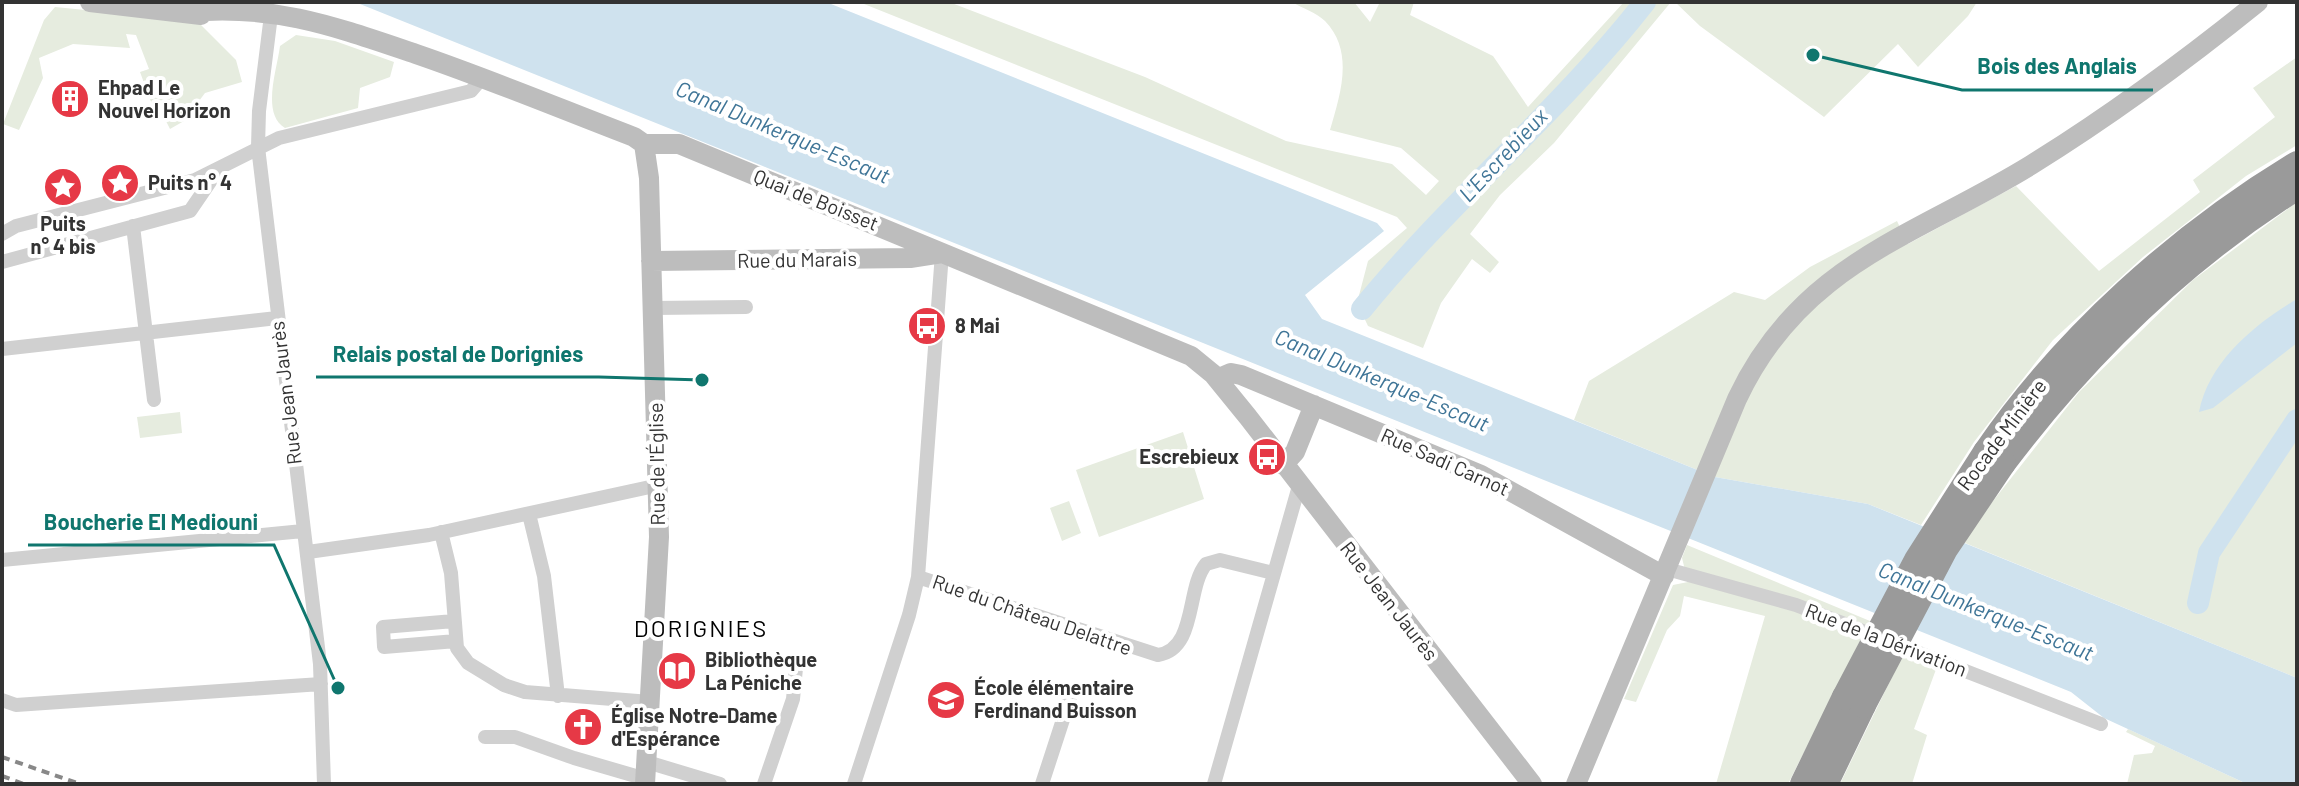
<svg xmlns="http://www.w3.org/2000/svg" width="2299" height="786" viewBox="0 0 2299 786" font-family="Barlow,sans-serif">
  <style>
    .green { fill: #e6ecdf }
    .water { fill: #cfe2ee }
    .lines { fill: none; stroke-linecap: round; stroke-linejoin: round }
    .river { stroke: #cfe2ee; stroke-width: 22 }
    .street { stroke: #d0d0d0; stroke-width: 14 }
    .secondary { stroke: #bdbdbd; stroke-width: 20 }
    .highway { stroke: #9a9a9a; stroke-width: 26 }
    .rail { stroke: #888; stroke-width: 4; stroke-dasharray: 8 6; stroke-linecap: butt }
    .highway-bridge { stroke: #9a9a9a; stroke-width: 26 }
    .labels { text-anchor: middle; stroke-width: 8; stroke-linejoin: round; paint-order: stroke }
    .poi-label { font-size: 20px; font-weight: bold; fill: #333; stroke: #fff; text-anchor: start }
    .street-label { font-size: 20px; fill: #333; stroke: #fff }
    .water-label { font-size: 22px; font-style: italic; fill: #3f7597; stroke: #fff }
    .quarter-label { font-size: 24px; letter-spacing: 2px; fill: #000; stroke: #fff }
    .leader { fill: none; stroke: #0f766e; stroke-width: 3 }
    .callout-dot { fill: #0f766e; stroke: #fff; stroke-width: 3 }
    .callout-label { font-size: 22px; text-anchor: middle; font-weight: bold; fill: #0f766e; stroke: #fff; stroke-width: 8; stroke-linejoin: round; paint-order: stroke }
  </style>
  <rect width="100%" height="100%" fill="#fff"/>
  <path class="green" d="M859 2H949L1145 77 1286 141 1392 164 1426 195 1439 181 1401 148 1330 130C1340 95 1355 52 1325 21 1317 13 1302 8 1292 2H1354L1370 22 1380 2H1414L1410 15 1493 56 1528 107 1624 2H1671L1554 143 1500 195 1470 234 1499 262 1490 273 1472 259 1441 303 1423 348 1368 326 1357 303 1368 261 1407 228 1397 217Z
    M1675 2H1977L1968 16 1918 67 1898 44 1824 117 1700 26Z
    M55 7 197 21 236 60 242 82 205 93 184 121 170 129 164 117 157 118 140 72 149 69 136 35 126 34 130 48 73 44 39 58 43 78 19 130 3 124 44 20Z
    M296 35 335 41 394 62 390 77 360 88 358 108 285 128C261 114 277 70 280 46Z
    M2297 57V145L2246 176 2143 257 2053 340 1974 442 1921 525 1868 504 1715 477 1574 420 1589 381 1734 292 1765 300 1810 267 1897 221 1908 244 2016 186 2099 271 2200 192 2193 180 2275 117 2253 88Z
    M2297 202V678L1965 543 1971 529 2079 392 2193 280Z
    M180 412 182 433 140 438 137 417Z
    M1183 432 1204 499 1099 537 1076 470Z
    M1069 501 1081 533 1062 541 1050 508Z
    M1687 545 1870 621 1866 628 1685 570 1682 558Z
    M1693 581 1771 601 1863 635 1788 784H1716L1765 616 1684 596 1680 616 1667 630 1636 702 1624 699 1673 585Z
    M1905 650 1938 664 1914 729 1927 735 1912 784H1840Z
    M2128 729 2247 784H2127L2134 755 2152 753 2155 746 2126 732Z"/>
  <path class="water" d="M355 2H826L1377 223 1384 231 1305 295 1322 319 1715 477 1868 504 2297 678V784H2247L2104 718 2071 692Z
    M2297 299V343L2213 408 2199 412C2209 361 2255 324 2297 299Z"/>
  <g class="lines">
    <path class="river" d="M1362 309C1450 201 1559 112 1645 2
      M2198 603 2209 553 2297 420"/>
    <path class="street" d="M270 23 259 111 258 147 320 664 324 784
      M133 226 154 400
      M2 234 16 226 195 180 279 138 471 91 483 77
      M2 262 190 211 218 170
      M653 308 746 307
      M2 349 277 318
      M529 514 544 576 558 696
      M441 532 451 573 457 648 468 663 504 685 525 692 650 702
      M308 552 429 535 659 485
      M2 560 303 531
      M1667 569 1796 605 2101 724
      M918 577 1158 655C1197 649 1186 588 1206 564L1220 560 1273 573
      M454 621 383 627 384 647 456 641
      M2 700 16 705 321 684
      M485 737H515L574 758 646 779
      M647 762 720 784
      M764 784 793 699 796 668
      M854 784 909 615 918 577 942 253
      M1042 784 1071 695
      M1214 784 1299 486"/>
    <path class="secondary" d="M90 2 201 15
      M189 12C275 4 336 27 416 54 489 79 561 109 634 137L644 144H679L1191 356 1213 374 1248 417 1532 784
      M644 144 649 178 659 537 645 784
      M651 261 910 258 942 253
      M1217 379 1231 373 1241 375 1481 475 1664 576
      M1283 465 1295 452 1314 405
      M1576 784 1737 399C1801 263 1914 237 2031 165 2110 116 2185 61 2258 2"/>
    <path class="highway" d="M1986 452C2065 337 2178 236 2297 164
      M2003 463C2085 354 2182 260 2297 187
      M1803 784 1845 697
      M1825 784 1863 705"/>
    <path class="rail" d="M2 757 80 784
      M2 776 24 784"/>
    <path class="highway-bridge" d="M1845 697 1917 560 1986 452
      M1863 705 1945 549 2003 463"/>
  </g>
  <defs>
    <symbol id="building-disc" viewBox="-11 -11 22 22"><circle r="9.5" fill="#e63946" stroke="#fff"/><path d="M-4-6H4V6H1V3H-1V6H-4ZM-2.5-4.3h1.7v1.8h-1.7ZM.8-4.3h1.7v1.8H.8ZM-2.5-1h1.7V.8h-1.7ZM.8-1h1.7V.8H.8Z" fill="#fff"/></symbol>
    <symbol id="sight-disc" viewBox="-11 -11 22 22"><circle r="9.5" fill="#e63946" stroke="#fff"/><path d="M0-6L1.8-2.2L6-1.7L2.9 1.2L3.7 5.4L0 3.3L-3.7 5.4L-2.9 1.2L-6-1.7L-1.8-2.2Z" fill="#fff"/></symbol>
    <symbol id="bus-disc" viewBox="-11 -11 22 22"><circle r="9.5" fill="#e63946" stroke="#fff"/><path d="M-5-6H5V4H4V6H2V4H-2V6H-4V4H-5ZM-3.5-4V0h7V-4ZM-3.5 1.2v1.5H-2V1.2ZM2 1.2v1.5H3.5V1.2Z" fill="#fff"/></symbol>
    <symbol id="library-disc" viewBox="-11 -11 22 22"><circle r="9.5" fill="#e63946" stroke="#fff"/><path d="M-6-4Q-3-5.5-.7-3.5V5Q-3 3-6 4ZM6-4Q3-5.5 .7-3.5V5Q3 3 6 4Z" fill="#fff"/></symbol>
    <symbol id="school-disc" viewBox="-11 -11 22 22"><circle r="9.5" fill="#e63946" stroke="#fff"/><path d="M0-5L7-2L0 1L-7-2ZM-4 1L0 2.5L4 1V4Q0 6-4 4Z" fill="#fff"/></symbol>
    <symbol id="church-disc" viewBox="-11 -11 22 22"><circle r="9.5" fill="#e63946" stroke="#fff"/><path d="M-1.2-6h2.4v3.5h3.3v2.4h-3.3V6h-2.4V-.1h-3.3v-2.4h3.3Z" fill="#fff"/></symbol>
  </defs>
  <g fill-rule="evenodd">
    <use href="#building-disc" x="48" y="77" width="44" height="44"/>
    <use href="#sight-disc" x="98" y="161" width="44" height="44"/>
    <use href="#sight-disc" x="41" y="165" width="44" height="44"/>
    <use href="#bus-disc" x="905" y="304" width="44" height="44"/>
    <use href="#bus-disc" x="1245" y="435" width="44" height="44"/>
    <use href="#library-disc" x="655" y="649" width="44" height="44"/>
    <use href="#school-disc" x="924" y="678" width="44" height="44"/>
    <use href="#church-disc" x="561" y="705" width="44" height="44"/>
  </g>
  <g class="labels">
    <g class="poi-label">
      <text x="98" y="95">Ehpad Le<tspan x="98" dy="23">Nouvel Horizon</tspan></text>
      <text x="148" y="190">Puits n° 4</text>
      <text x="63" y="231" text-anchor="middle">Puits<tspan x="63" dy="23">n° 4 bis</tspan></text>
      <text x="955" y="333">8 Mai</text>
      <text x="1239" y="464" text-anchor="end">Escrebieux</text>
      <text x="705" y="667">Bibliothèque<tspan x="705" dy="23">La Péniche</tspan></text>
      <text x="974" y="695">École élémentaire<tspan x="974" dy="23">Ferdinand Buisson</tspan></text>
      <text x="611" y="723">Église Notre-Dame<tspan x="611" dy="23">d'Espérance</tspan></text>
    </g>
    <g class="street-label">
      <text transform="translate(816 200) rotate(22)" y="7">Quai de Boisset</text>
      <text transform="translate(797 260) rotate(-1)" y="7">Rue du Marais</text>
      <text transform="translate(286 393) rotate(-97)" y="7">Rue Jean Jaurès</text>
      <text transform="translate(2002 435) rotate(-53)" y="7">Rocade Minière</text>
      <text transform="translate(1445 462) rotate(24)" y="7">Rue Sadi Carnot</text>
      <text transform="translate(657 464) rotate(-91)" y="7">Rue de l'Église</text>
      <text transform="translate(1389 601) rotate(52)" y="7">Rue Jean Jaurès</text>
      <text transform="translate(1032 615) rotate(19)" y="7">Rue du Château Delattre</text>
      <text transform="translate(1886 640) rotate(21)" y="7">Rue de la Dérivation</text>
    </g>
    <g class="water-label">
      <text transform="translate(783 132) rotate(23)" y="8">Canal Dunkerque-Escaut</text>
      <text transform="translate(1503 155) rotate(-47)" y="8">L'Escrebieux</text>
      <text transform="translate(1382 380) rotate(23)" y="8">Canal Dunkerque-Escaut</text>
      <text transform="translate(1986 611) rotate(22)" y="8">Canal Dunkerque-Escaut</text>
    </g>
    <g class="quarter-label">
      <text x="701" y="637">DORIGNIES</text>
    </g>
  </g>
  <path class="leader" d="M1813 55L1962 90H2153M702 380L599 377H316M338 688L274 545H28"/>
  <g class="callout-dot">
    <circle cx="1813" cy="55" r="8"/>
    <circle cx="702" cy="380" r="8"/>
    <circle cx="338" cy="688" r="8"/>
  </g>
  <g class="callout-label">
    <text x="2057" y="74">Bois des Anglais</text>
    <text x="458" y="362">Relais postal de Dorignies</text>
    <text x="151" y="530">Boucherie El Mediouni</text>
  </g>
  <rect width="2299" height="786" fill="none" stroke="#333333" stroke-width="8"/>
</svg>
